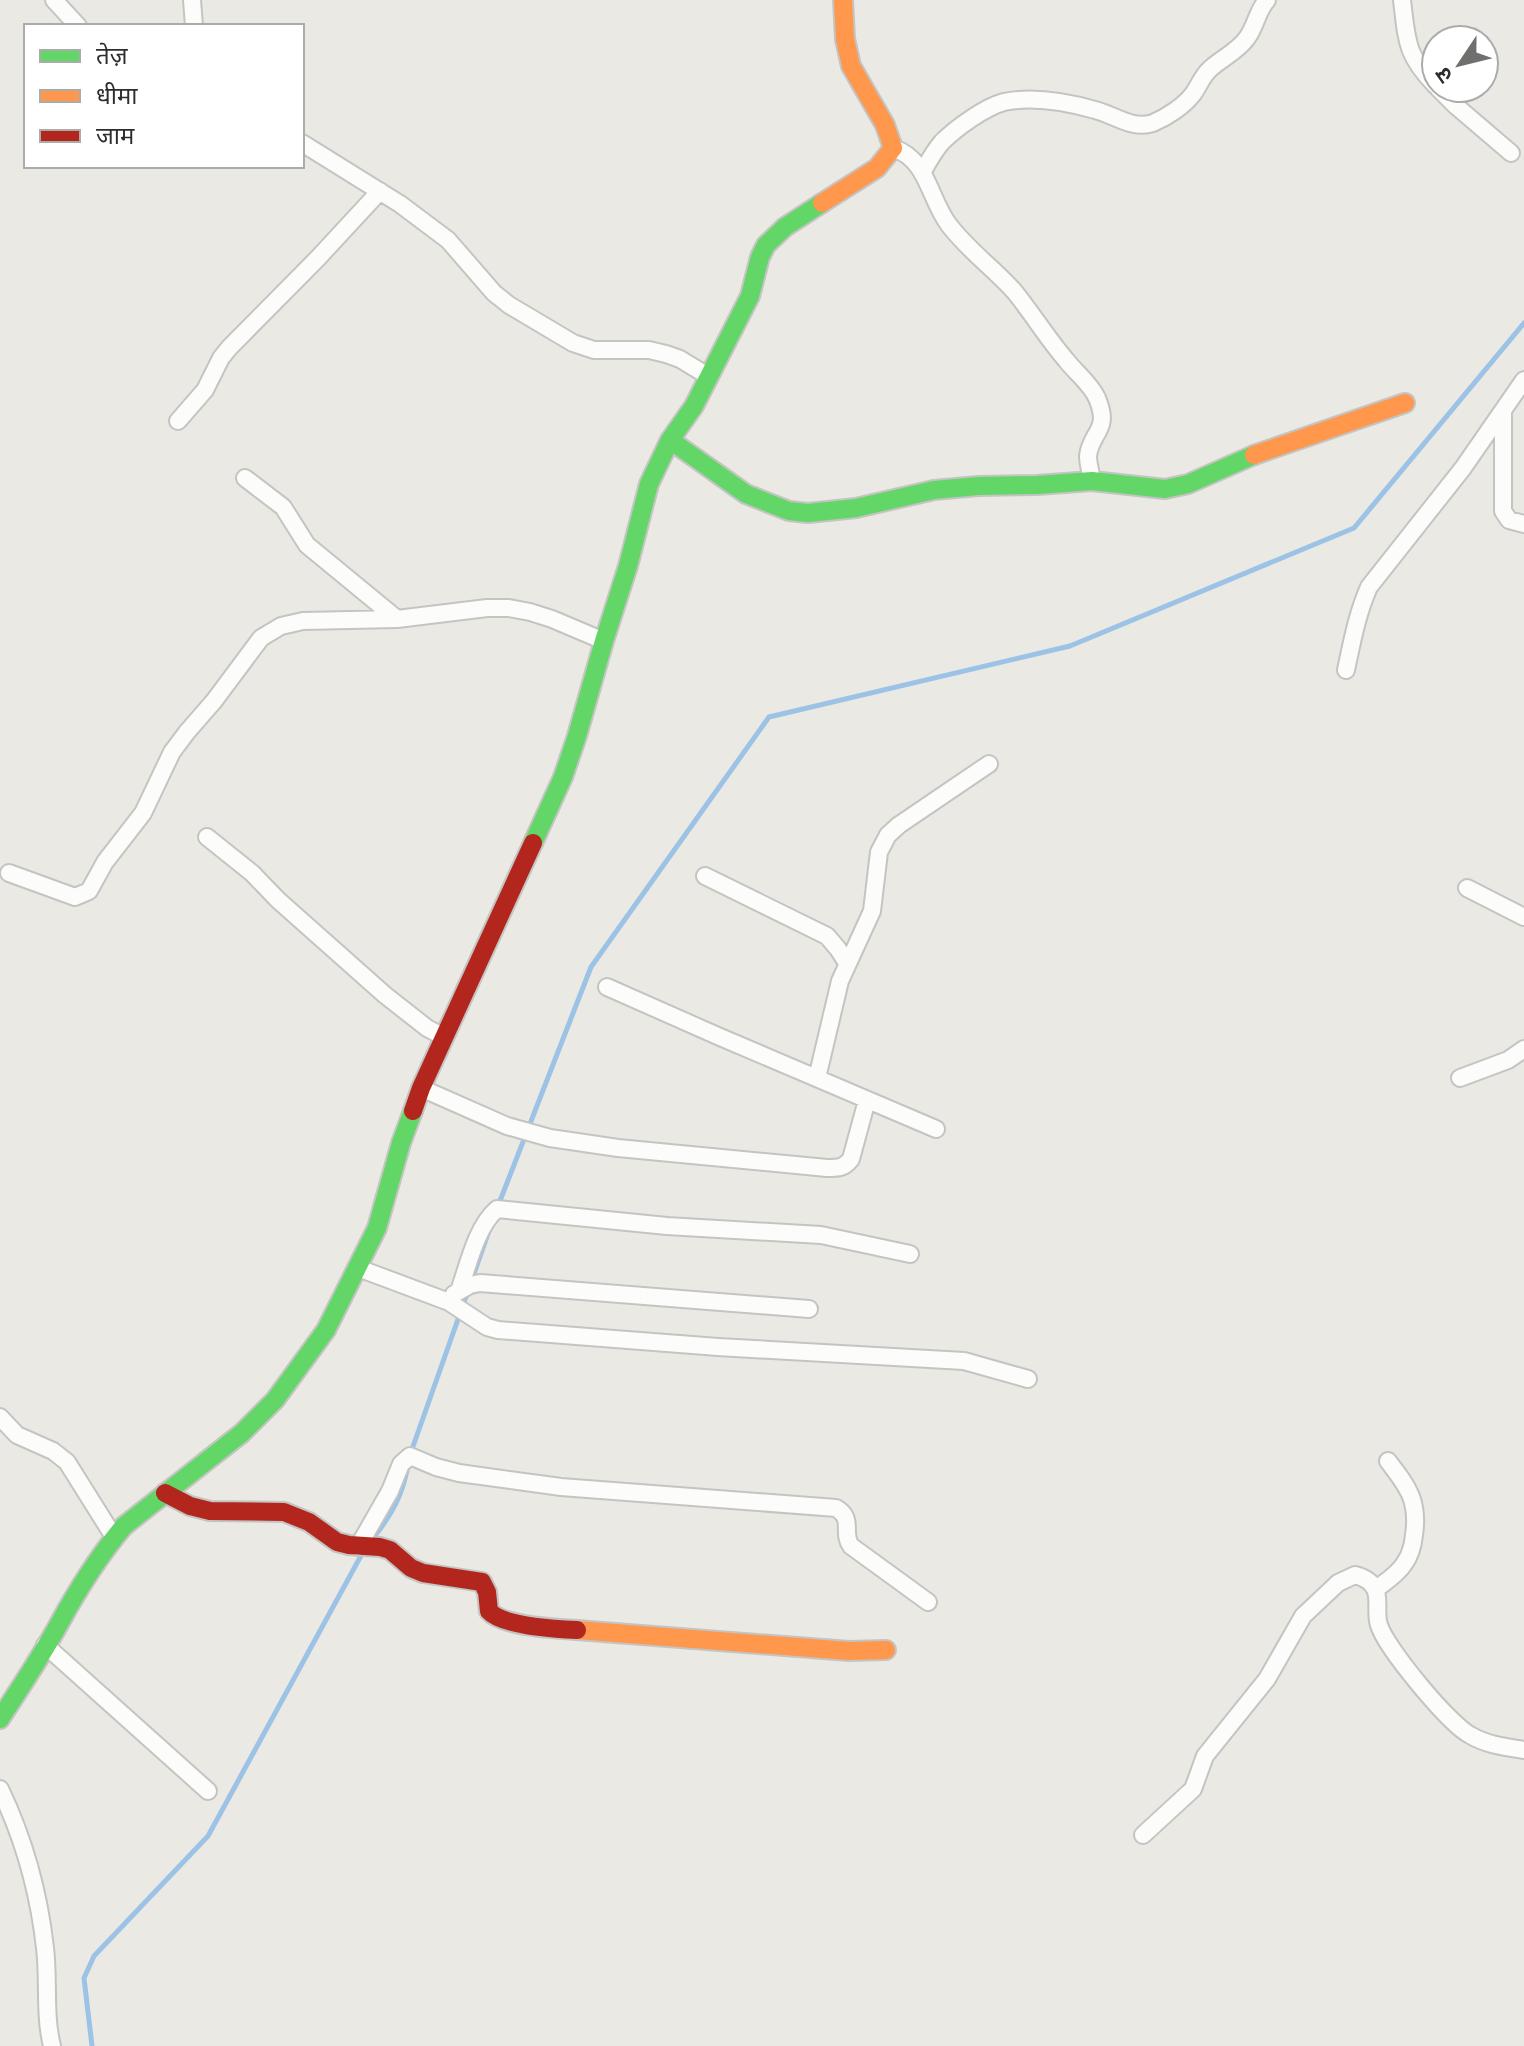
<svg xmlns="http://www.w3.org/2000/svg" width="1524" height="2046" viewBox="0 0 1524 2046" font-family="Ubuntu,'Noto Sans Devanagari',sans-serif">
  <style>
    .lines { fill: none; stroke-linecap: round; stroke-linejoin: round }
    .stream { stroke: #9cc3e6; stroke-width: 5 }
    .street-casing { stroke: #c4c4c3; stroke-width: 20 }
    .fast-casing { stroke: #c4c4c3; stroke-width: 22 }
    .slow-casing { stroke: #c4c4c3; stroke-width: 22 }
    .jam-casing { stroke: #c4c4c3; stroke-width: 22 }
    .street { stroke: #fcfcfb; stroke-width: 16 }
    .fast { stroke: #63d668; stroke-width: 18 }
    .slow { stroke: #ff974d; stroke-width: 18 }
    .jam { stroke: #b3261e; stroke-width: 18 }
  </style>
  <rect width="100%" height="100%" fill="#eae9e3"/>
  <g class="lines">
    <path class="stream" d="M498 1206 591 967 769 717 1070 646 1354 528 1524 323
      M471 1282 489 1231
      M411 1452 468 1291
      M373 1538C392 1515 403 1494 408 1465
      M92 2046 84 1978 94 1956 208 1836 363 1552"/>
    <defs>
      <path id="street" d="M54 0 78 26
        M192 0 194 26
        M1402 0C1407 42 1406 55 1436 86
        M1438 88 1456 106 1511 153
        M302 143 400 204 448 240 494 293 509 305 573 343 594 350H649L666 354 680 359 708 376
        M893 148C928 159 929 199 949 225 968 250 993 268 1014 291 1032 313 1047 338 1066 360 1076 373 1090 383 1097 398 1111 431 1091 431 1088 456 1088 464 1091 473 1092 481
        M922 173C928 162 934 151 942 142 956 128 985 107 1004 102 1033 96 1067 102 1095 110 1115 115 1132 130 1153 123 1167 117 1184 106 1193 94 1199 86 1202 76 1210 69 1222 58 1238 51 1247 38 1256 26 1257 11 1267 0
        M1503 412V511L1509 520 1524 524
        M178 421 205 390 221 358 229 348 318 258 380 191
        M245 478 283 507 307 545 397 619
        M1346 670C1352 642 1357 614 1369 587L1463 468 1524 380
        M207 837 252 873 278 900 385 995 427 1028 444 1037
        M9 873 75 897 89 891 105 862 143 813 172 752 187 732 214 701 261 638 281 626 303 621 397 619 487 608H509L530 612 552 619 604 641
        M705 876 827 936 838 949 847 963
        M1467 888 1524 917
        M607 987 720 1037 936 1129
        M817 1078 840 981 872 911 879 852 888 835 899 825 989 764
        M1460 1078 1508 1060 1524 1049
        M421 1088 507 1126 550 1138 618 1148 827 1168C839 1168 844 1168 851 1159L867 1100
        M358 1268 449 1302 487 1327 498 1330 718 1347 964 1361 1028 1379
        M459 1291C468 1266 476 1227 497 1209L667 1226 821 1235 910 1254
        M454 1294 470 1285 480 1283 809 1309
        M0 1417 17 1435 53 1451 67 1462 114 1537
        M358 1547 390 1491 401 1464 410 1456 436 1467 459 1473 561 1487 836 1508C855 1519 841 1532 851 1546L928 1602
        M1376 1589C1385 1582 1397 1575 1404 1564 1410 1556 1413 1545 1414 1535 1419 1501 1408 1487 1388 1461
        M45 1645 208 1791
        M0 1789C24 1839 39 1894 45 1948 49 1980 44 2014 52 2046
        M1143 1835 1193 1789 1205 1756 1267 1679 1303 1616 1338 1583 1355 1575C1363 1577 1371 1581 1375 1589 1380 1598 1375 1614 1379 1625 1386 1648 1449 1724 1470 1735 1487 1745 1505 1747 1524 1750"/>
      <path id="fast" d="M670 440 746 494 789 511 808 513 856 508 934 490 978 486 1037 485 1092 481 1165 489 1188 484 1254 455
        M533 843 563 777 577 736 604 641 628 566 649 484 670 440 694 406 750 296 760 257 766 245 785 227 822 203
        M0 1719C20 1688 41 1657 59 1624 78 1589 98 1557 124 1526L242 1433 275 1400 326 1330 377 1228 401 1143 413 1111"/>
      <path id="slow" d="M822 203 877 168 893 148 885 125 851 66 845 39 843 0
        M1254 455 1405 403
        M577 1630 849 1651 886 1650"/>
      <path id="jam" d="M413 1111 421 1088 533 843
        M165 1493 190 1506 210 1511 284 1512 309 1522 337 1542 349 1545 380 1547 390 1550 411 1568 423 1573 482 1582 487 1592 489 1611C502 1626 556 1629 577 1630"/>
    </defs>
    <use href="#street" class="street-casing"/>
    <use href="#fast" class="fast-casing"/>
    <use href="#slow" class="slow-casing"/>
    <use href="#jam" class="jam-casing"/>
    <use href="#street" class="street"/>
    <use href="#fast" class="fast"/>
    <use href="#slow" class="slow"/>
    <use href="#jam" class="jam"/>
  </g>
  <rect x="24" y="24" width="280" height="144" fill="#ffffff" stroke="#ababab" stroke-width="2"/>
  <rect x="40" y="50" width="40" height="12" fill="#63d668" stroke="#ababab" stroke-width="2"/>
  <text x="96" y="64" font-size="24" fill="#2d2d2d">तेज़</text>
  <rect x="40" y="90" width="40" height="12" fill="#ff974d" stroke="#ababab" stroke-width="2"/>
  <text x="96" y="104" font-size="24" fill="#2d2d2d">धीमा</text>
  <rect x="40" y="130" width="40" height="12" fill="#b3261e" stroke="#ababab" stroke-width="2"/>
  <text x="96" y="144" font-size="24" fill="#2d2d2d">जाम</text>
  <g transform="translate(1460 64) rotate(235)"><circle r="38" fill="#ffffff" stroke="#ababab" stroke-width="2"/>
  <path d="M0-6L14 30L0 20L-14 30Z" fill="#6f6f6d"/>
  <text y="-12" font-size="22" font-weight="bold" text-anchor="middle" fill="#2d2d2d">उ</text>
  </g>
</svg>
